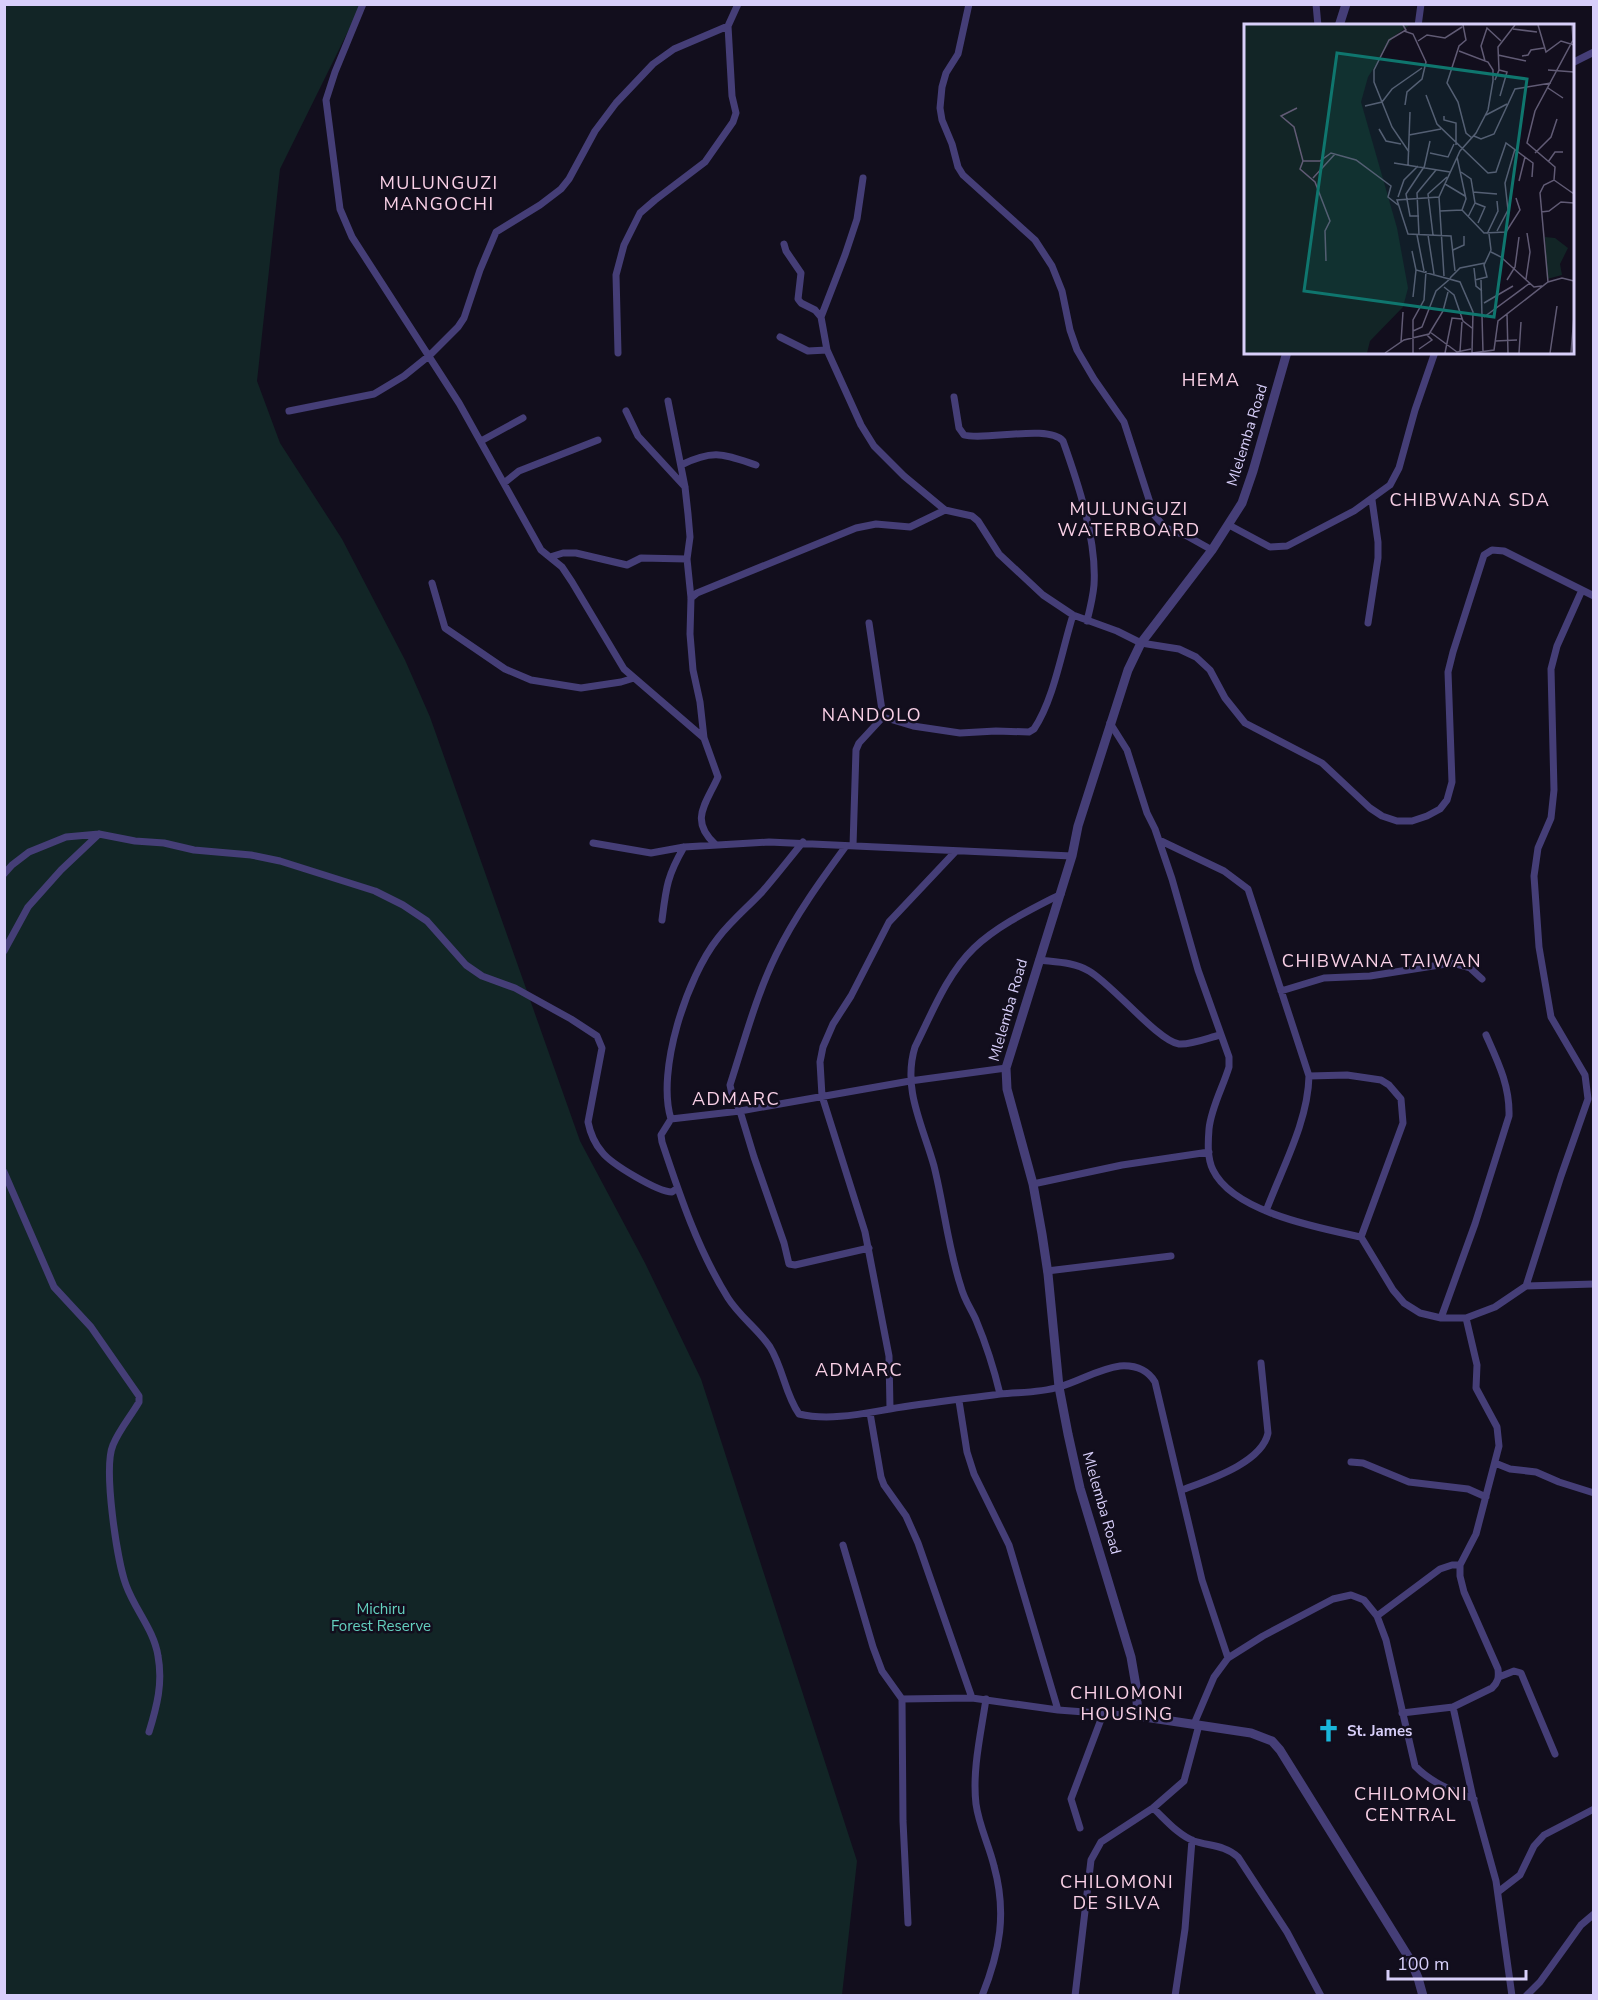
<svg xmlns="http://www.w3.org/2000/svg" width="1598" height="2000" viewBox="0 0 1598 2000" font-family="'Nunito Sans',sans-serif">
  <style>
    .green { fill: #122526 }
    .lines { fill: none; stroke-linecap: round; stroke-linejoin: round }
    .minor { stroke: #453e77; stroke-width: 7 }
    .tertiary { stroke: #453e77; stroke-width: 9 }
    .labels { text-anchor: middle; stroke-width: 5; stroke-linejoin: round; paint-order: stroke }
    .street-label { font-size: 15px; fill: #d8cffa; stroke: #120e1d }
    .park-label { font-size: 15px; fill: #64d0bf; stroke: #120e1d }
    .poi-label { font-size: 15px; font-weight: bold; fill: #d8cffa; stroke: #120e1d; text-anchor: start }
    .quarter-label { font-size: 18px; letter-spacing: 1.5px; fill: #fad1e7; stroke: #120e1d }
    .inset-road { fill: none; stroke: #615b75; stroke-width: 1.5 }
    .view { fill: #0f766e; fill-opacity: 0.15; stroke: #0f766e; stroke-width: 3 }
    .inset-edge { fill: none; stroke: #d8cffa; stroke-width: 3 }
  </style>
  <rect width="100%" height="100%" fill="#120e1d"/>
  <path class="green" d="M5 5H361L280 169 257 381 280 443 342 539 405 660 430 717 580 1141 645 1263 701 1379 857 1861 842 1995 5 1996Z"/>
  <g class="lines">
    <path class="minor" d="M363 4 335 72 326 100 340 209 352 237 459 403 541 550 562 567 572 582 624 669 704 738
      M969 4 958 54 946 73 942 87 940 108 942 120 952 144 958 167 963 175 1035 240 1052 266 1062 291 1070 330 1077 350 1094 379 1124 422 1154 515 1166 528 1187 536 1212 550
      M1316 4 1318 26
      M1418 26 1421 4
      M1572 63 1594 52
      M784 244 786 251 801 273 798 299 801 303 815 310 821 317 827 350 861 425 874 446 904 476 945 510 972 516 978 521 999 554 1043 595 1073 615 1117 631 1141 643 1179 649 1196 657 1210 670 1225 698 1245 723 1322 763 1370 808 1382 816 1397 821H1412L1427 816 1440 809 1447 800 1452 782 1448 672 1453 652 1484 555 1492 550 1504 551 1594 596
      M821 317 845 255 857 219 863 178
      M780 337 808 351 827 350
      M618 353 616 275 624 245 640 213 655 200 705 162 733 122 736 113 732 96 728 26 738 4
      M954 397 959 428 964 435C985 441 1049 424 1063 441 1078 483 1097 540 1094 585 1093 597 1090 609 1087 621
      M668 401 685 487 688 514 690 537 687 559 691 598 690 634 693 670 700 702 704 738 718 777C706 804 689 820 715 844
      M289 411 374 394 404 376 430 355 458 327 464 318 480 270 496 232 540 205 561 189 569 179 595 131 616 103 653 64 674 49 728 26
      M626 411 638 436 685 487
      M481 441 523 418
      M681 465C714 449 723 454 756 465
      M504 483 519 471 598 440
      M1229 525 1270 547 1287 546 1354 511 1390 485 1399 468 1415 410 1435 352
      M550 557 563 553H576L627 565 641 558 687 559
      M432 583 445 628 505 669 531 680 581 688 621 682 634 678
      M691 598 697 593 856 528 876 524 910 527 945 510
      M1368 623 1378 558V542L1372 500
      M883 717 913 726 960 733 996 731 1029 732 1034 729C1054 699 1062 650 1073 615
      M1110 723 1127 750 1147 813 1155 829 1172 879 1198 970 1229 1057V1067C1223 1087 1211 1108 1209 1129 1208 1142 1207 1158 1213 1170 1233 1212 1319 1228 1361 1237L1393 1290 1404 1303 1420 1313 1441 1318H1466L1495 1307 1526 1286 1561 1176 1588 1099 1585 1075 1551 1017 1539 947 1534 876 1538 848 1551 818 1554 790 1551 669 1557 646 1582 590
      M1159 840 1224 871 1248 889 1309 1076C1308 1122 1282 1168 1266 1211
      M593 843 651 853 684 847 769 842 1072 856
      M846 846C821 880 795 916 776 955 756 996 744 1042 730 1085L732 1094 740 1111 754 1157 784 1243 789 1264 795 1265 869 1248
      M853 846 856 750 859 743 883 717 869 623
      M4 874 12 865 29 852 66 837 99 834 135 841 164 843 194 850 251 855 280 861 375 891 403 905 427 921 466 965 482 976 515 988 571 1019 597 1036 602 1048 588 1122C590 1132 595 1144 602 1152 611 1164 658 1192 672 1192L676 1189
      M662 920C666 888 667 876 684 847
      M4 951 28 907 61 870 99 834
      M1039 960C1055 962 1074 962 1089 971 1112 984 1158 1041 1179 1044 1191 1045 1208 1038 1220 1035
      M1281 991 1324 978 1370 976 1452 963 1470 968 1482 979
      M1006 1068 910 1081 740 1111 671 1119 661 1135 662 1142C680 1196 698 1250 728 1298 740 1317 758 1329 770 1347 783 1368 785 1394 799 1414 828 1421 861 1414 890 1409 926 1403 963 1399 1000 1394 1019 1392 1040 1393 1059 1387 1080 1381 1098 1369 1120 1366 1135 1365 1147 1369 1155 1382L1202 1580 1228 1658
      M1309 1076 1347 1075 1381 1080 1389 1085 1401 1099 1403 1123 1361 1237
      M671 1119C656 1071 687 977 718 938 731 921 748 907 762 892 776 876 789 859 803 842
      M4 1172 54 1287 91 1327 139 1396V1402C131 1416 119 1430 113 1445 103 1468 117 1561 126 1585 135 1610 154 1630 158 1656 163 1683 157 1706 149 1732
      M1033 1184 1122 1165 1209 1152
      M1047 1271 1171 1256
      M1526 1286 1594 1284
      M1441 1318 1475 1224 1509 1116C1510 1086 1498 1062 1486 1035
      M1000 1394C994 1369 986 1344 976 1320 971 1309 964 1299 961 1287 948 1248 944 1206 934 1166 923 1126 902 1089 915 1047 932 1013 947 974 974 948 998 925 1032 909 1061 894
      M959 1401 967 1452 974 1474 1009 1545 1058 1710
      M890 1409 889 1356 865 1232 822 1096 820 1062 823 1047 833 1024 851 996 889 922 955 852
      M870 1413 881 1477 884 1485 906 1516 918 1543 972 1698
      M1351 1462 1363 1463 1409 1482 1468 1489 1486 1497
      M1495 1463 1510 1469 1536 1472 1559 1482 1594 1493
      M1182 1490C1208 1480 1262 1463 1268 1433L1261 1363
      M843 1545 873 1647 882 1671 902 1699 972 1698 1058 1710 1138 1716
      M1377 1616 1440 1569 1452 1565H1460
      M1499 1677 1514 1671 1521 1673 1555 1754
      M902 1699 903 1821 908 1923
      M1453 1707 1473 1798 1496 1881 1512 1996
      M1402 1713 1453 1707 1492 1688C1498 1682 1499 1678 1498 1669L1464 1592 1460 1576V1565L1476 1534 1499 1446 1497 1427 1476 1388 1477 1365 1466 1318
      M1194 1724 1214 1677 1228 1658 1263 1636 1333 1599 1351 1595 1364 1600 1377 1616 1386 1640 1415 1766C1431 1783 1453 1791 1474 1799
      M1153 1808C1165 1819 1178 1835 1194 1841 1209 1846 1225 1845 1238 1857L1287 1932 1321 1996
      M1080 1828 1071 1799 1103 1714
      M1498 1892 1520 1875 1534 1846 1544 1835 1594 1809
      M982 1996C1000 1951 1007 1913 994 1866 989 1845 979 1826 976 1804 972 1770 981 1733 986 1699
      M1075 1996 1091 1860 1101 1842 1153 1808 1184 1781 1199 1725
      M1175 1996 1185 1929 1192 1840
      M1526 1996 1540 1982 1581 1925 1594 1914"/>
    <path class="tertiary" d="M1339 26 1346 4
      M1287 352 1253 471 1242 503 1212 550 1141 643 1128 670 1078 826 1072 856 1006 1068 1007 1089 1033 1184 1042 1234 1048 1274 1059 1387 1068 1434 1080 1488 1131 1657 1136 1686 1138 1716 1251 1733 1272 1741 1280 1750 1411 1961 1418 1978 1423 1996"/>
  </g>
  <defs>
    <symbol id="church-bare" viewBox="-9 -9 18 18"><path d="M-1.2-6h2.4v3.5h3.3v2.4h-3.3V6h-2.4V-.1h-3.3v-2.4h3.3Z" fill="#19b7dc" stroke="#120e1d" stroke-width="2.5" paint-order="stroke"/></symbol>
  </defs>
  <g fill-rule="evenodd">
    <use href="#church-bare" x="1312" y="1714" width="33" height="33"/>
  </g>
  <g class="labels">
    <g class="street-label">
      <text transform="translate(1247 435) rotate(-73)" y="5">Mlelemba Road</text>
      <text transform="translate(1008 1010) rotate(-74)" y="5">Mlelemba Road</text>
      <text transform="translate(1102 1503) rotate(74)" y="5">Mlelemba Road</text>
    </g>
    <g class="park-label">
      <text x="381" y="1614">Michiru<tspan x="381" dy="17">Forest Reserve</tspan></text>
    </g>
    <g class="poi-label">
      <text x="1347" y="1736">St. James</text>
    </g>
    <g class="quarter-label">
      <text x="439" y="189">MULUNGUZI<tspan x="439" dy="21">MANGOCHI</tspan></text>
      <text x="1211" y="386">HEMA</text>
      <text x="1470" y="506">CHIBWANA SDA</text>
      <text x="1129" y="515">MULUNGUZI<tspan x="1129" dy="21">WATERBOARD</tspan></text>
      <text x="872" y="721">NANDOLO</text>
      <text x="1382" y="967">CHIBWANA TAIWAN</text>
      <text x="736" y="1105">ADMARC</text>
      <text x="859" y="1376">ADMARC</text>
      <text x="1127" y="1699">CHILOMONI<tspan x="1127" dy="21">HOUSING</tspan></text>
      <text x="1411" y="1800">CHILOMONI<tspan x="1411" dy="21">CENTRAL</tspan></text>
      <text x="1117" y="1888">CHILOMONI<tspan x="1117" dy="21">DE SILVA</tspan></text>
    </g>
  </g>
  <g transform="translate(1244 24)">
    <rect width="330" height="330" fill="#120e1d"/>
    <path d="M0 1H166L150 12 124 53 117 78 153 204 164 264 159 283 126 317 123 329H0ZM301 213 311 214 324 224 316 240 318 251 303 255Z" fill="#122526"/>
    <path class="inset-road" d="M159 1 162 6 145 16 130 46V58L148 103 165 128M219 1 222 16 215 22 203 59 214 78 222 109 228 114M294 1 302 28 317 17 330 21M269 5 293 8M160 7 169 10 182 38 178 55 163 68 161 81M174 17 183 11 201 14 218 3M254 31 282 37M278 32 284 31 287 26 300 24M241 37 237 22 243 4 257 17M255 46 263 48 256 72M304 46 330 48M251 56 255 46 254 23 271 1M304 64 319 74M182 71 193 100 244 149 252 148 262 119 289 139 288 153M121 82 138 78 148 65 178 44M53 84 37 92 50 103 59 137H76L87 129 112 136 147 162 144 173 154 181M242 91 263 80M200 92V96L212 99V121M135 105 142 117 157 120M165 111 197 105M230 112 237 115 250 110 271 65 307 59M186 129 204 133 210 120M291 129 307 113 313 95M213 133 222 175 218 186M59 137 56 145 71 158 86 197 81 207 82 237M304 138 311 128H319M150 139 206 148M164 141 166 88M180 144 186 117M217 148 227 155 231 179 224 193M69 154 91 130M310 156 311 143 283 119 291 87 329 16 328 1M275 157 281 133M201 160 221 172M229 168 253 170M154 173 160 156 174 142M195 173 153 176 164 210 207 212 211 247M231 179 241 183 234 199M218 186 240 209 262 208 276 186 272 174M196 187 218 186M297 188 305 187 317 178 330 179M175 192H166L162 170 180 143M253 207 264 186 261 159 271 125M243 210 254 187 253 177M173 211 180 247M175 211 173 169 192 146M184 211 190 250M189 211 184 170 203 153M209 226 220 221V212M168 227 172 246 216 258 229 288 228 329M247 228 257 233 290 263 298 262M230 244 232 262 238 267M200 252 195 173 216 127 232 109 244 86 249 57V46L244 38 215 27M206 254 216 244 241 239M282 255 286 228 283 209M231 256 243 253 240 241 247 226 245 210M237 256 239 328M263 256 271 243 275 213M304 258 296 169 300 161 310 156 330 170M200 263 210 271 219 297 228 304M169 273 172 246M240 279 269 262M263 290 264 329M240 293 286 259M169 307 178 303 192 267 207 254M186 308 213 328 227 325M251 317 273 316M157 318 159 288M175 325 188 316 183 311M216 327 218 298M141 329 160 316 185 310 199 287 204 268M169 329V296L180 276 182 247M201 329 208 294 218 295M228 329 250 326 254 297 304 258 318 254 330 257M275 329 277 298M306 329 313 282M327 329 330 292"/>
    <path class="view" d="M93 29 283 55 250 293 60 267Z"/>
    <rect width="330" height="330" class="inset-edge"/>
  </g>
  <rect width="1598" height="2000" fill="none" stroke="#d8cffa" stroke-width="12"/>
  <path d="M1388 1970v9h138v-9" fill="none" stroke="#d8cffa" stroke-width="3"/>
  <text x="1397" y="1970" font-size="18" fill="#d8cffa" stroke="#120e1d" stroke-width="4.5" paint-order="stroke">100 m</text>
</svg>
